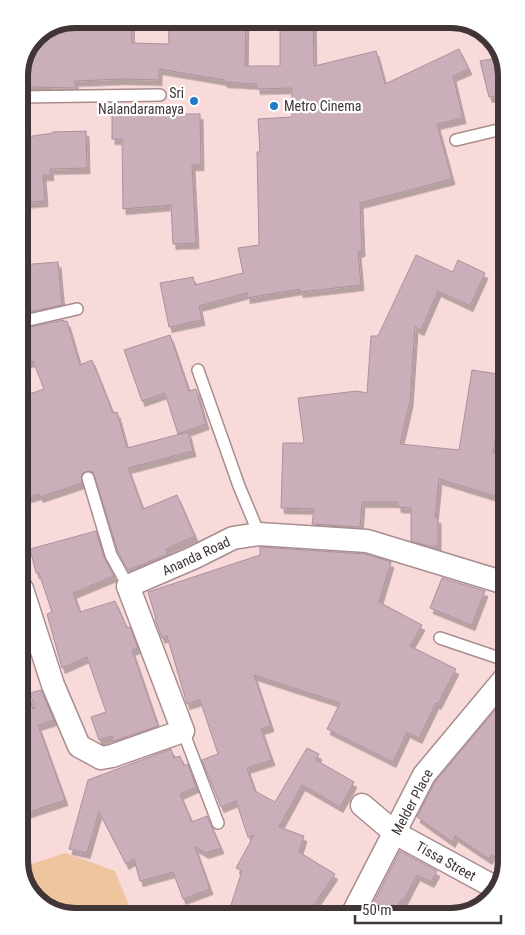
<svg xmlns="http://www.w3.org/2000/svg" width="525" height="935" viewBox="0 0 525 935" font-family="'Roboto Condensed',sans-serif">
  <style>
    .green { fill: #eec59e }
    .building { fill: #caafbb; stroke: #ab919c; filter: url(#shadow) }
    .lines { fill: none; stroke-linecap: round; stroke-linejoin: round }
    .service-casing { stroke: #a98d8e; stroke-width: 14 }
    .minor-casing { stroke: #a98d8e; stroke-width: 25 }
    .service { stroke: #fff; stroke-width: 11 }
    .minor { stroke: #fff; stroke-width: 22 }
    .poi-dot { fill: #207ac7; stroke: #fff; stroke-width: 2 }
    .labels { text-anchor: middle; stroke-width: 4.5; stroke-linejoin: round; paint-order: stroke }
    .poi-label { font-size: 14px; fill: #413536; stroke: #fff; text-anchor: end }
    .street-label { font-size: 14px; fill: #413536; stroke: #fff }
    .rim { fill: none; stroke: #413536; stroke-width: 6 }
  </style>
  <defs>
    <filter id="shadow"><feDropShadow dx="3" dy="5.5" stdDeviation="0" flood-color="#0004"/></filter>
  </defs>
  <rect width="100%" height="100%" fill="#f9dadb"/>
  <path class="green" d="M65 853 115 871 133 915 71 916 43 907 23 882V867Z"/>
  <path class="building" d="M74 19H131L132 43 169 44 168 19H246L245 66H280V19H313L314 66 376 51 385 84 459 49 469 69 453 76 463 118 437 124 452 179 360 203 362 251 358 252 361 285 300 292V289L247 298V293L199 306 202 320 169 327 160 283 193 277 195 285 243 273 238 248 259 245 257 152H260L258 119 292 117V88L257 89V84L224 82V80L159 69V80L123 79 75 81 76 88 28 87 27 54 35 35Z
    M502 57V95L489 97 480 61Z
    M144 110V114H200L201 165H192L196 243 173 244 171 205 123 209 122 139H112V111Z
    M86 131 87 168 50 169 51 175H43L45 201 20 203 19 138 53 133V132Z
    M416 255 453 272 458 260 485 273 470 306 438 291 421 330 415 327 410 401 400 444 459 450 472 370 504 375V388L493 453 504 456V499L439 479 435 518H438V546H428L411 541V508L398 507V502H362L360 527 312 524 314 509 281 508 283 443H304L298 398 357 391 367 393 371 336H378Z
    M58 262 62 305 20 314V265Z
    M64 320V322L67 321 80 365 92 360 113 413 117 412 127 448 188 432 193 451 128 468 143 509 177 495 195 536 166 549 168 554 128 570 118 552 93 472 89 471 83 473 81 477 82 483 40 497 39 494 21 499V397L44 389 33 361 20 364V329Z
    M170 335 189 391 196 389 206 424 178 434 165 393 142 401 124 350Z
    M96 531 104 557 114 576 73 593 80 612 115 601 127 628 130 627 138 648 132 650 158 726 114 741 112 736 99 740 91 717 106 712 87 657 62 668 47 614 52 612 39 573H36L30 549Z
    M260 547 365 554 391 562 379 602 422 625 410 646 456 669 438 704 436 703 419 738 407 732 393 762 327 729 340 703 254 675 271 726 261 729 272 760 247 768 255 791 275 802 307 748 319 754 316 760 354 782 340 807 302 785 279 827 304 836 299 852 335 874 308 914H228L242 871 236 868 254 835 248 837 236 801 221 807 202 760 218 754 200 700 187 704 167 636 162 638 155 619H156L148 592 260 555Z
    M442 578 485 591 472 625 430 608Z
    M22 686H25L33 709 35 708 30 693 41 690 54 720 38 725 65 800 23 814Z
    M505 698 506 768 496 783 506 790 505 866 492 855 489 859 455 836 452 842 417 817 435 782Z
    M171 749 174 758 180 756 184 766 188 764 196 787 180 794 192 822 207 816 221 848 206 853 195 847 210 889 183 899 173 872 140 881 134 859 126 864 99 812 87 853 69 849 88 780Z
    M400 851 437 871 431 882 417 875 404 900 402 899 394 913H368Z"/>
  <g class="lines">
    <defs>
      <path id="service" d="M19 71 21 97
        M19 97 160 95
        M456 140 502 129
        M20 322 77 309
        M198 370 239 486 259 534
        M88 478 111 555 128 586
        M440 638 505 660
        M183 731 218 823"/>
      <path id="minor" d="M22 589 53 685 79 746 101 758 112 756 183 731 128 586 193 558 233 538 259 534 367 541 505 583
        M362 805 395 833 498 889
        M353 913 424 775 505 678"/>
    </defs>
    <use href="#service" class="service-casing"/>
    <use href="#minor" class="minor-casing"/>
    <use href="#service" class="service"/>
    <use href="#minor" class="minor"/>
  </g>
  <g class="poi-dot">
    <circle cx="194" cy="101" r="5"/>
    <circle cx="274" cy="106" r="5"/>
  </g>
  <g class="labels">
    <g class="poi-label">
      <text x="184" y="98">Sri<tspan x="184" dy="16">Nalandaramaya</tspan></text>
      <text x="284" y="111" text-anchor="start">Metro Cinema</text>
    </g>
    <g class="street-label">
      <text transform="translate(196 556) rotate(-25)" y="5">Ananda Road</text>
      <text transform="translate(412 802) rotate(-62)" y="5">Melder Place</text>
      <text transform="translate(446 861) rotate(29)" y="5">Tissa Street</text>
    </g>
  </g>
  <path d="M0 0H525V935H0ZM75 28H451A47 47 0 0 1 498 75V861A47 47 0 0 1 451 908H75A47 47 0 0 1 28 861V75A47 47 0 0 1 75 28Z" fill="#fff" fill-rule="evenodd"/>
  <path class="rim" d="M75 28H451A47 47 0 0 1 498 75V861A47 47 0 0 1 451 908H75A47 47 0 0 1 28 861V75A47 47 0 0 1 75 28Z"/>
  <path d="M355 915v8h146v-8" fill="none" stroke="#413536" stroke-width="2.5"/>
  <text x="362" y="915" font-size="15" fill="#413536" stroke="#ffffff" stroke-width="4" paint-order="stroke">50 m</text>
</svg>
